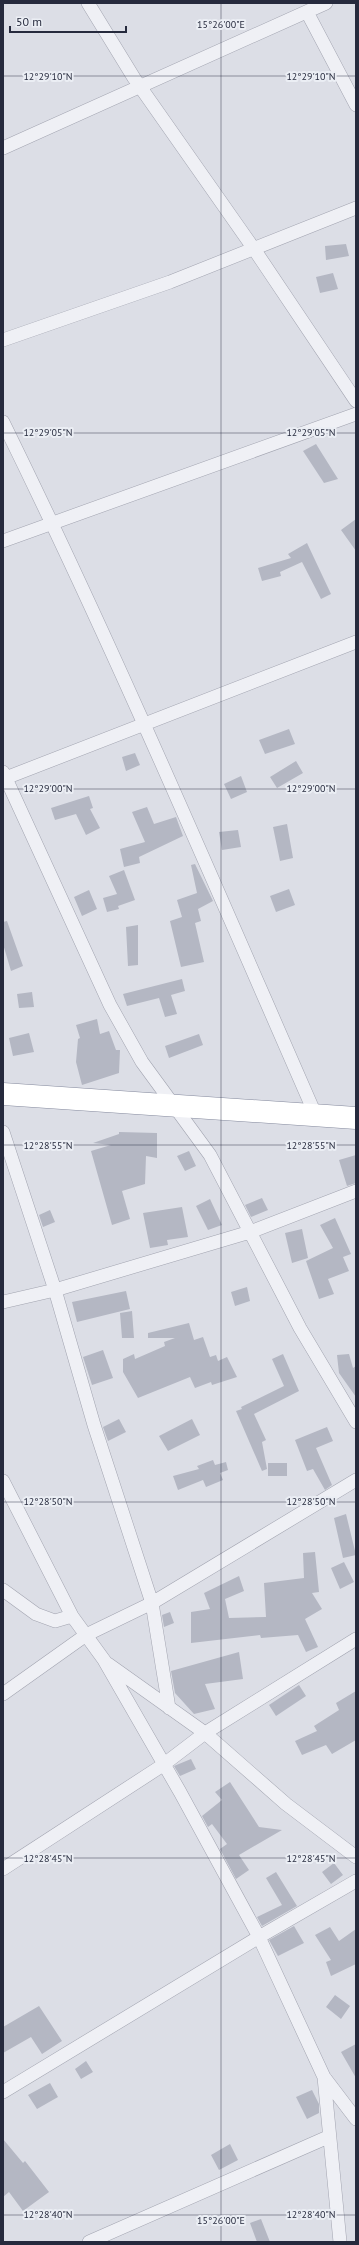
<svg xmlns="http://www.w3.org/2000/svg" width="359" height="2245" viewBox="0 0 359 2245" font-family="'PT Sans',sans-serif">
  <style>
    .building { fill: #b4b7c3 }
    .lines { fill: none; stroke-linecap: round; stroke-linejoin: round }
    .street-casing { stroke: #a2a4b0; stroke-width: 14 }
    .highway-casing { stroke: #84899d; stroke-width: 23 }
    .street { stroke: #eff0f5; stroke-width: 13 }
    .highway { stroke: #fff; stroke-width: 22 }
    .ticks { fill: none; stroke: #262a3d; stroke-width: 1; stroke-opacity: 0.45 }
    .ticks-label { font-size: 10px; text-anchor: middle; fill: #262a3d; stroke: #ebeef4; stroke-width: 4; stroke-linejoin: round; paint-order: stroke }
  </style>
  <rect width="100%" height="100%" fill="#dcdee6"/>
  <path class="building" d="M346 244 349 256 326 260 325 246Z
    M333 273 338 289 320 293 316 277Z
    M316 444 338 479 324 483 303 451Z
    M356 519V551L341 530Z
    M307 543 331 594 321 599 302 562 280 572 281 576 262 581 258 568 291 558 288 554Z
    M289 729 295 744 265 754 259 740Z
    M135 753 140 765 126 771 122 757Z
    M296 761 303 773 277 788 270 777Z
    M241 776 247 792 231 799 224 784Z
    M89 796 93 808 90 809 100 828 86 835 76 814 55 820 51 808Z
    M147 807 154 824 176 817 183 836 139 857 140 863 124 867 120 849 145 842 132 812Z
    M287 824 293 858 280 861 273 827Z
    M238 830 241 847 222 850 219 832Z
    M195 864 213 901 198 909 201 921 195 923 204 962 181 967 170 921 182 917 177 900 197 893 191 865Z
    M124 870 135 900 118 906 119 909 107 912 103 898 117 894 109 876Z
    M289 889 295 905 276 912 270 896Z
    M89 890 97 909 82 916 74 897Z
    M7 921 23 966 11 971 3 944V922Z
    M138 925V965L128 966 126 927Z
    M182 979 185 991 171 995 177 1014 165 1017 159 998 127 1006 123 994Z
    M32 992 34 1007 19 1008 17 994Z
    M97 1019 100 1034 109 1031 116 1050H120L119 1073 82 1085 76 1062 78 1039 80 1038 76 1025Z
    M29 1033 34 1052 13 1056 9 1038Z
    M199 1034 203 1045 169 1058 165 1046Z
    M119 1132 157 1133V1158L146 1156 145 1184 122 1191 130 1219 112 1225 91 1151 111 1145 93 1143 119 1134Z
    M189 1151 196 1166 185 1171 177 1156Z
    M356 1155V1183L347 1186 339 1160Z
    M262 1198 268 1210 251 1217 245 1205Z
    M210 1199 222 1225 208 1230 196 1206Z
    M182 1207 188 1237 167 1240 168 1245 150 1248 143 1213Z
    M50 1210 55 1222 43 1227 39 1215Z
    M335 1218 351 1254 343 1257 349 1271 328 1279 334 1294 319 1299 306 1261 333 1248 320 1225Z
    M302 1229 308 1258 292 1263 285 1233Z
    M247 1287 250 1301 235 1306 231 1292Z
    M126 1291 130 1309 77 1322 72 1302Z
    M132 1311 134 1338H122L120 1313Z
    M189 1323 194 1340 203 1337 210 1357 216 1355 218 1361 227 1357 237 1377 212 1385 211 1382 195 1388 190 1377 138 1398 123 1372V1359L134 1354 135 1359 165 1346 164 1342 175 1338H148V1333Z
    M103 1350 113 1378 92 1385 83 1357Z
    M283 1354 299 1391 254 1414 266 1440 262 1442 267 1469 262 1471 236 1411 242 1409 241 1407 284 1386 272 1359Z
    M349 1354 353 1368 356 1366V1397L339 1373 337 1355Z
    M119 1419 126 1432 108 1441 103 1427Z
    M192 1419 200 1435 168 1451 159 1436Z
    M327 1427 333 1441 316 1448 332 1485 325 1490 313 1469 307 1471 295 1440Z
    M213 1460 215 1465 226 1462 228 1470 220 1473 223 1480 206 1487 203 1480 178 1490 173 1476 199 1469 197 1466Z
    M268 1463H287V1476H268Z
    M346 1514 356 1555 343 1558 334 1518Z
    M315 1552 319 1592 312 1593 322 1609 305 1619 318 1647 306 1652 298 1635 261 1638 260 1635 191 1643V1612L210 1609 204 1593 239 1576 244 1591 225 1599 229 1618 266 1617 264 1583 304 1578 303 1553Z
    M344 1562 354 1582 340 1589 331 1568Z
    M170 1612 174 1623 164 1627 162 1615Z
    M239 1652 243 1679 205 1684 215 1709 194 1714 175 1693 171 1671Z
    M299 1685 306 1696 276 1716 269 1705Z
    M356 1691V1740L332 1754 326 1745 302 1755 295 1741 317 1731 314 1726 339 1710 336 1703Z
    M191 1759 196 1769 180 1776 174 1766Z
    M230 1782 259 1827 282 1830 239 1855 249 1870 236 1879 220 1849 227 1844 212 1824 208 1827 202 1816 222 1800 215 1792Z
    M334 1863 343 1875 331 1884 322 1872Z
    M276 1872 297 1906 262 1926 257 1917 282 1905 266 1878Z
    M294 1926 304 1943 278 1956 269 1940Z
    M330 1927 339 1941 356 1929V1964L331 1976 326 1962 331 1960 315 1935Z
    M335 1995 350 2006 341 2019 326 2007Z
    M39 2006 62 2041 42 2054 31 2037 3 2053V2027Z
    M356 2044V2078L341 2052Z
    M86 2061 93 2072 81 2079 75 2069Z
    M50 2083 58 2097 37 2109 28 2095Z
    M312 2090 319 2104V2113L307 2119 296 2097Z
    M3 2139 23 2163 25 2161 49 2192 23 2211 9 2192 3 2197Z
    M230 2144 238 2160 219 2170 211 2155Z
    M261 2219 270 2242H257L250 2223Z"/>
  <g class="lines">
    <defs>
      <path id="street" d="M88 3 134 78 254 249 356 401
        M307 12 356 105
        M3 148 326 3
        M3 340 170 282 356 208
        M3 422C115 650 214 883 316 1116
        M3 541 356 414
        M3 772 110 1005 142 1062 210 1155 300 1328 356 1422
        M3 779 356 642
        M3 1132 55 1290 94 1425 152 1603 169 1708
        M3 1302 55 1290 250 1232 356 1191
        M3 1481 72 1616 104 1660 180 1792 259 1937 324 2077 356 2119
        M3 1590 36 1614 55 1621 72 1616
        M108 1664 205 1733 286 1804 356 1857
        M3 1694 86 1635 152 1603 356 1480
        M3 1869 163 1765 205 1733 356 1639
        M324 2077 340 2242
        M3 2092 259 1937 356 1881
        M89 2242 328 2137"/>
      <path id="highway" d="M3 1094 356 1118"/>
    </defs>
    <use href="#street" class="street-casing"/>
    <use href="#highway" class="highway-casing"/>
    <use href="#street" class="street"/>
    <use href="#highway" class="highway"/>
  </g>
  <path class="ticks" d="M221 3V2242M3 76H356M3 433H356M3 789H356M3 1145H356M3 1502H356M3 1858H356M3 2215H356"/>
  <g class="ticks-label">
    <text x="221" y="28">15°26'00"E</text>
    <text x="48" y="80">12°29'10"N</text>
    <text x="311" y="80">12°29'10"N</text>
    <text x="48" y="436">12°29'05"N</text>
    <text x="311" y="436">12°29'05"N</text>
    <text x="48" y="792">12°29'00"N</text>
    <text x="311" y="792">12°29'00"N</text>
    <text x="48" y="1149">12°28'55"N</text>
    <text x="311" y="1149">12°28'55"N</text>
    <text x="48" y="1505">12°28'50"N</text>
    <text x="311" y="1505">12°28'50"N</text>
    <text x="48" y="1862">12°28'45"N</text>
    <text x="311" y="1862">12°28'45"N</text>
    <text x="48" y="2218">12°28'40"N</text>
    <text x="311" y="2218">12°28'40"N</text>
    <text x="221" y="2224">15°26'00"E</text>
  </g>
  <rect width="359" height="2245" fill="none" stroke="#262a3d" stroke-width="8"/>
  <path d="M10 26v6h116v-6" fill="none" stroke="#262a3d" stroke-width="2"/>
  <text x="16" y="26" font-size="12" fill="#262a3d" stroke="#ebeef4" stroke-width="3" paint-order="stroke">50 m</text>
</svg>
